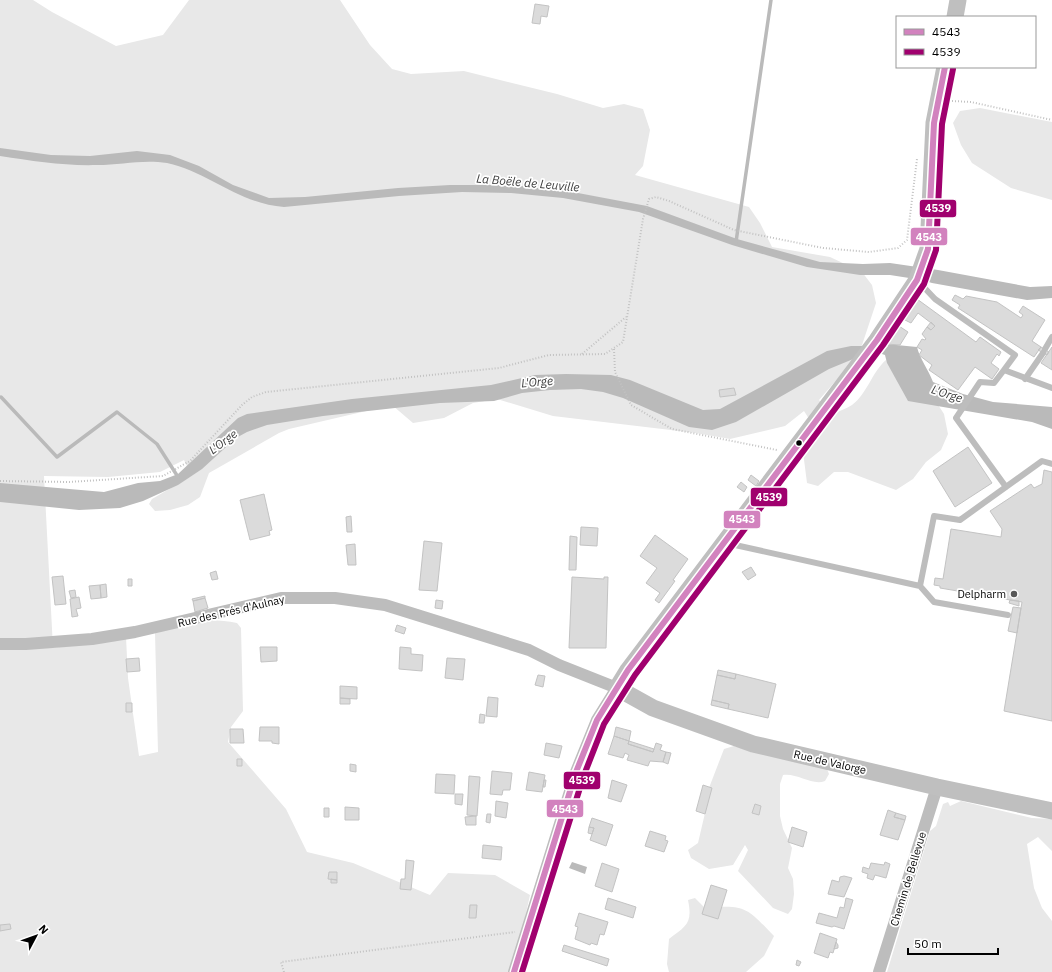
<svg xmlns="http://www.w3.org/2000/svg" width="1052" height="972" viewBox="0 0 1052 972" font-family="'IBM Plex Sans',sans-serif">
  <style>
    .green { fill: #e8e8e8 }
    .water { fill: #bababa }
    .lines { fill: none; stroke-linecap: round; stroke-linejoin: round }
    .stream { stroke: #bababa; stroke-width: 3.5 }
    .building { fill: #dbdbdb; stroke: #c3c3c3 }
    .path { stroke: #c2c2c2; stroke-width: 2; stroke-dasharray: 1 2; stroke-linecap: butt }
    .lane { stroke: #bdbdbd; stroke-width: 6 }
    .street { stroke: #bdbdbd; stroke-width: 12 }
    .secondary { stroke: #bfbfbf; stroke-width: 17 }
    .bus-1-casing { stroke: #fff; stroke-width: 9 }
    .bus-2-casing { stroke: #fff; stroke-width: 9 }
    .bus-1 { stroke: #d282be; stroke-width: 6 }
    .bus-2 { stroke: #a0006e; stroke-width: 6 }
    .bus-dot { fill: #000; stroke: #fff; stroke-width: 1.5 }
    .poi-dot { fill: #595959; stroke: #fff; stroke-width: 1.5 }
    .labels { text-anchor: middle; stroke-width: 3.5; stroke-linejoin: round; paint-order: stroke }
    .poi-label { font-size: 11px; fill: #000; stroke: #fff; text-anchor: end }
    .street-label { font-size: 11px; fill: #000; stroke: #fff }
    .water-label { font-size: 12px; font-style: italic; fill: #3d3d3d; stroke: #fff }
    .line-badge { stroke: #fff; stroke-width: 1.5 }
    .badge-label { font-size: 11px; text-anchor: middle; font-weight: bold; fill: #fff }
  </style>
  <rect width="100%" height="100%" fill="#fff"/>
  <path class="green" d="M0 0H33L52 12 116 46 163 35 189 0H340L370 45 392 69 411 74 464 71 557 94 603 108 624 104 643 109 650 130 643 166 635 175 749 207 760 223 772 247 830 257 862 272 872 285 876 303 859 354 819 400 832 415C838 411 846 409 852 405 867 394 872 372 886 360L933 397 944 414 948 434 941 450 926 462 913 479 896 490 848 472H834L818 486 807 483 802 444 811 422 804 411 785 426 730 439 696 433 553 416 497 399 473 403 444 418 413 423 392 405 289 429 279 433 209 473 200 497 188 505 170 510 155 511 149 504 152 499 183 481 188 468 184 460 160 472 108 477 44 476 53 648 126 637 128 678 139 756 158 752 155 633C165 631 170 628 179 625 199 619 217 619 237 623L241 628 243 711 231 727 228 742 286 809 307 852 353 863 430 895 448 873 495 875 530 895 522 931 510 972H0Z
    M980 108 1052 122V200L1011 188 972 163 961 145 953 123 960 111Z
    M734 746 827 769 829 774 825 781C812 786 798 773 783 775L780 784V816L783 829 792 848 788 868 793 879 794 894 792 909 788 914 773 908 738 871 748 850 745 845 733 865 709 869 691 858 688 850 698 843 705 813 702 806 724 749Z
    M961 801 1032 818 1052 819V851L1038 837 1027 844 1034 888 1042 908 1052 921V972H887L930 831 936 826 943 804 948 802 950 806Z
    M695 898 705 908C746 904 747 908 774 936L764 956 746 972H669L667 964 669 939C686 926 693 924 688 900Z"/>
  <path class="water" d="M0 148 51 155 90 156 137 151 170 155 199 166 233 185 269 198 305 197 398 188 450 185H510L562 190 647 206 737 239 820 262 863 264 890 263 938 270 1030 287 1052 286V298L1027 300 932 283 922 280 890 275H860L807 267 732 245 639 212 563 198 511 193 462 192 399 196 284 207C239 204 209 172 167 163 143 159 121 165 97 165 64 166 33 161 0 156Z
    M886 344 917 347C920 359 928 369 933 382L963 394 993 402 1052 407V429L1032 422 908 401 887 363 885 355 879 353 888 346Z
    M851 346H876L863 355 829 369 736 422 712 430 689 427 623 398 603 392 581 389 550 390 522 393 494 401 440 403 323 416 267 425 247 432 236 438 202 469 178 485 143 501 120 508 79 510 0 502V483L104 492 138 483 160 481 178 474 238 418 247 414 352 399 491 385 535 375 566 374 611 375 630 380 703 410 720 409 827 351Z
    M572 862 587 867 585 874 569 868Z"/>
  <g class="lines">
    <path class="stream" d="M736 242 771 0
      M1 397 57 457 117 412 157 444 178 477"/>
  </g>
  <path class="building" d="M535 4 549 6 547 17 541 16 540 24 532 23Z
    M955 295 963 299 966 296 997 302 1021 318 1023 315 1019 312 1023 306 1045 320 1032 341 1041 347 1034 357 958 308 960 305 952 300Z
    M917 299 976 342 980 337 1001 352 999 356 997 354 991 363 999 369 992 379 975 367 958 390 929 370 932 365 919 355 922 350 917 347 922 339 925 340 926 339 922 334 927 327 931 330 935 326 918 313 911 323 903 319Z
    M931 322 935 326 931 330 927 327Z
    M899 326 908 332 900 345 886 344Z
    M1041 347 1049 352 1047 355 1038 350Z
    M1052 347V370L1041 363Z
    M734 388 736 395 720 397 719 390Z
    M968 447 992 483 955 507 933 471Z
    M1044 470 1052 472V721L1004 711 1022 602 940 588V586L934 585 935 578 943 579 951 529 1001 537 1002 529 990 511 1031 484 1034 488 1042 484Z
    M751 475 759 481 756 486 748 480Z
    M741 482 747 487 744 492 737 487Z
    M264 494 272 530 269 531 270 535 250 540 240 500Z
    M351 516 352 532H347L346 517Z
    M581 527 598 528 597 546 580 545Z
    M655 535 688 559 673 580 675 581 659 603 655 600 660 593 646 583 657 568 640 556Z
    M570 536 577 537 576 570H569Z
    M424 541 442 543 437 591 419 590Z
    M355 544 356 565H348L346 545Z
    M751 567 756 575 748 580 742 572Z
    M216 571 218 579 212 580 210 573Z
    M63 576 66 604 55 605 52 577Z
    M572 577 604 579V577H608L606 648H569Z
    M128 579H132V586H128Z
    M106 584 107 597 101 598 100 585Z
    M100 585 101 598 91 599 89 586Z
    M75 590 76 597 71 598 69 591Z
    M205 596V598L193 601 192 599Z
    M79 597 81 608 76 609 78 616 72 617 70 599Z
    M205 598 208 608 195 612 193 601Z
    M436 600 443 601 442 609 435 608Z
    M1010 600 1019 601V606L1009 603Z
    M1013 607 1021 608 1017 633 1008 631Z
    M397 625 406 628 404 634 395 631Z
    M260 647H277V661L261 662Z
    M400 647 411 648V654L423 655 422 671 399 669Z
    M139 658 140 671 127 672 126 659Z
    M447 658 465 659 463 680 445 678Z
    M718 670 736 674 735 679 717 675Z
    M736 674 776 684 768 718 728 709 729 704 712 700 717 675 735 679Z
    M538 675 545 676 543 687 535 685Z
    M340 686 357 687V699L340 698Z
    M488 697 498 698 497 717 486 716Z
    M340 698 350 699V704H340Z
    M712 700 729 704 728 709 711 705Z
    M126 703H132V712H126Z
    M480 714 485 715 484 723H479Z
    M260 727H279V744L272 743V741H259Z
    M616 727 631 731 629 741 614 736Z
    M230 729H243L244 743H230Z
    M614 736 629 741 628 744 653 752 656 743 662 745 660 750 666 752 663 762 650 761 648 766 627 760 629 755 625 753 623 758 608 754Z
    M629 741 654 749 653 752 628 744Z
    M546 743 562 746 559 758 544 755Z
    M666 752 671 753 668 764 663 762Z
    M237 759H242V766H237Z
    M350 764 356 765V772L350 771Z
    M492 771 512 773 510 790H503L502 795 490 794Z
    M529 772 545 775 542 792 526 790Z
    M436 774 455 775 454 794 435 793Z
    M469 776 480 777 477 816 467 815Z
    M544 780H546L545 787H543Z
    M612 780 627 785 621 802 608 798Z
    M703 785 712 788 705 814 696 811Z
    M455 794H463L462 805 455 804Z
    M496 801 508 803 506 818 495 816Z
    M755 804 761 806 759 815 752 813Z
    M345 807 359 808V820H345Z
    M324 808H329V817H324Z
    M888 810 896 813 894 817 905 820 898 840 880 835Z
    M896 813 906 816 905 820 894 817Z
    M487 814H491L490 823 486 822Z
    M476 816V825H466L465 817Z
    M592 818 613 825 606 846 590 840 594 828 589 827Z
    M589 827 594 828 592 834 588 833Z
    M792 827 807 832 803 847 788 842Z
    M650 831 666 836 665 840 668 841 664 852 645 846Z
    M483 845 502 847 501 860 482 858Z
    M406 860 414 861 411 890 400 889 401 879H405Z
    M885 862 890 864 886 878 875 875 873 880 867 878 868 874 862 872 863 867 869 869 871 863 884 865Z
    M602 863 619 869 612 892 595 886Z
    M329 872H337V880L328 879Z
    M844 876 852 878 844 897 828 894 832 880 839 882 840 877Z
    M331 879 337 880V883H331Z
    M711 885 727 890 718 919 702 914Z
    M608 898 636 907 633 918 605 909Z
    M846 898 853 900 844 929 834 926 832 927 816 923 819 913 837 918 840 907 844 908Z
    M470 905H477L476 918H469Z
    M579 913 608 922 604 935 600 934 597 945 591 943 590 945 575 939 578 927 575 926Z
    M10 924 11 929 0 931V925Z
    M820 933 837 939 833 953 830 952 828 958 814 953Z
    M836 942 838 945V948L834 949Z
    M564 945 609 959 607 966 562 951Z
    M797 960 801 962 799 966 796 965Z"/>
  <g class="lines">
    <path class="path" d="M952 101 971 102 1052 120
      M614 349 615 372 631 405 672 429 777 450
      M582 354 626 317
      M0 481 69 482 163 476 190 461 242 405 252 397 266 392 499 368 549 355 605 354 623 342 643 219 649 199 656 197 669 201 734 230 823 248 869 252 898 248 907 240 917 159
      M284 972 281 962 515 932"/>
    <path class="lane" d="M930 210H949
      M918 281 935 299 1015 355 1004 370
      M1045 349 1052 337
      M1025 379 1043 353
      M1006 487 956 418 980 382 994 383 1004 370 1052 388
      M726 543 920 586 934 516 960 520 1042 461 1052 464
      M920 586 934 602 1008 615"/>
    <path class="street" d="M0 644H26L92 639 135 632 281 598H335L385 605 529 650 559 665 617 688 597 720 576 772 514 972
      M879 972 937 787"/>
    <path class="secondary" d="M955 17 958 0
      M945 67 934 123 928 249 917 280 877 340 628 670 617 688 653 708 753 744 937 787 1052 811"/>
    <defs>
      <path id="bus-1" d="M514 972 576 772 597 720 628 670 877 340 917 280 928 249 934 123 945 67"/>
      <path id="bus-2" d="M522 972 584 775 604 724 635 675 883 345 924 284 936 250 942 124 953 69"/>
    </defs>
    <use href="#bus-1" class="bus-1-casing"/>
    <use href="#bus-2" class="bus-2-casing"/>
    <use href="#bus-1" class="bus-1"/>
    <use href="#bus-2" class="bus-2"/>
  </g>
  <circle class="bus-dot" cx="799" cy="443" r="3.5"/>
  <circle class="poi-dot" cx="1014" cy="594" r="4"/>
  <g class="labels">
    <g class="poi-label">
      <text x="1006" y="598">Delpharm</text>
    </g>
    <g class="street-label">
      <text transform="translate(231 611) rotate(-13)" y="4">Rue des Prés d'Aulnay</text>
      <text transform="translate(830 762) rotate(13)" y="4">Rue de Valorge</text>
      <text transform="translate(908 879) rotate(-73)" y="4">Chemin de Bellevue</text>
    </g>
    <g class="water-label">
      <text transform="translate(528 183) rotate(5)" y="4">La Boële de Leuville</text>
      <text transform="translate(537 382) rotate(-5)" y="4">L'Orge</text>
      <text transform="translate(947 394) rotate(18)" y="4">L'Orge</text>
      <text transform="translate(223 442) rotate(-37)" y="4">L'Orge</text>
    </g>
  </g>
  <g class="line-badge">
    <rect x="919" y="199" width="38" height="19" rx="4" fill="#a0006e"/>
    <rect x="910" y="227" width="38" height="19" rx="4" fill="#d282be"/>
    <rect x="750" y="487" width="38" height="20" rx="4" fill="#a0006e"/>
    <rect x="723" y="510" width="38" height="19" rx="4" fill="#d282be"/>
    <rect x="563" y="771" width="38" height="19" rx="4" fill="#a0006e"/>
    <rect x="546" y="799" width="38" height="19" rx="4" fill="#d282be"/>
  </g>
  <g class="badge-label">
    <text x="938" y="212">4539</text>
    <text x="929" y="241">4543</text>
    <text x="769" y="501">4539</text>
    <text x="742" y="523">4543</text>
    <text x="582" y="784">4539</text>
    <text x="565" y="813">4543</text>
  </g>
  <rect x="896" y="16" width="140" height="52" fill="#ffffff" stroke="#999999"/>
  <rect x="904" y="29" width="20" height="6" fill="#d282be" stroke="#999999"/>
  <text x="932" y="36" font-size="12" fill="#000000">4543</text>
  <rect x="904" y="49" width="20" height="6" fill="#a0006e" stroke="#999999"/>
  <text x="932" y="56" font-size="12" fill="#000000">4539</text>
  <g transform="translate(36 936) rotate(49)" stroke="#ffffff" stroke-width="3" paint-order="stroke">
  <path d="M0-3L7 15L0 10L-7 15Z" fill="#000000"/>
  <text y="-6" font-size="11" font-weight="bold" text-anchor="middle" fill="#000000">N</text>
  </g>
  <path d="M908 948v6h90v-6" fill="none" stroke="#000000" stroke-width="2"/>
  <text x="914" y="948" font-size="12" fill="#000000" stroke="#ffffff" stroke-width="3" paint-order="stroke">50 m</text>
</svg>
